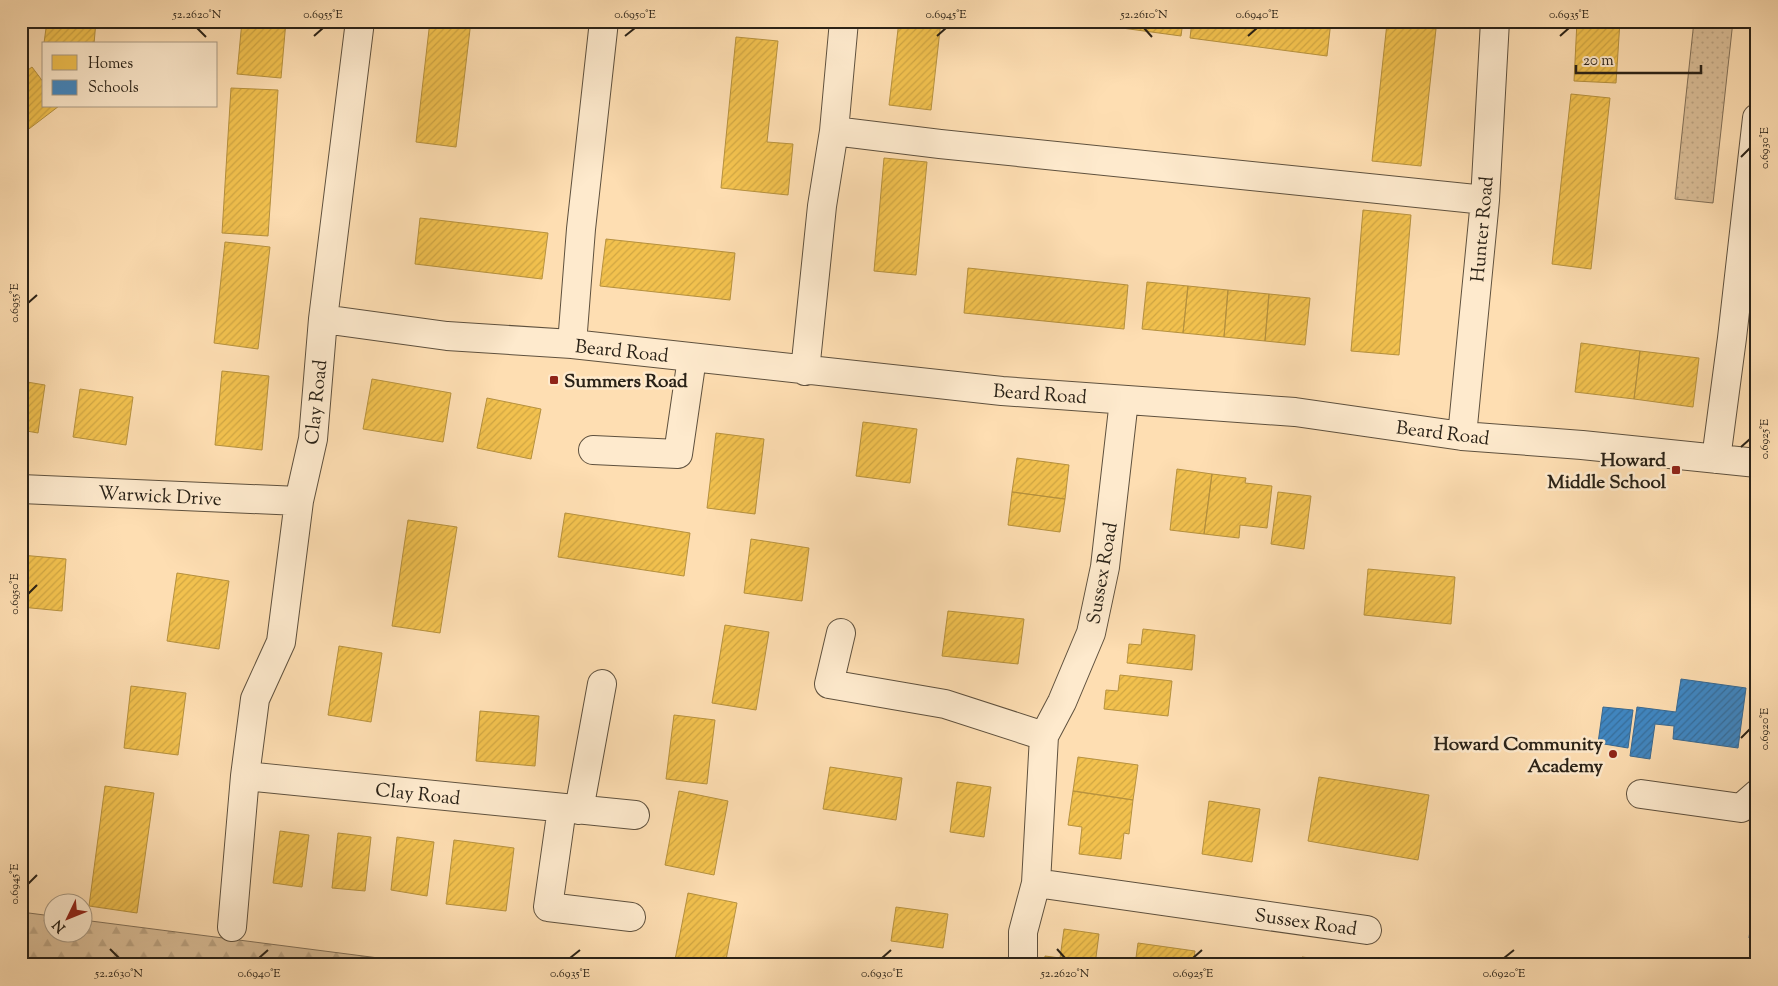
<svg xmlns="http://www.w3.org/2000/svg" width="1778" height="986" viewBox="0 0 1778 986" font-family="'Sorts Mill Goudy',serif">
  <style>
    .grass { fill: url(#grass-dots); stroke: #827058 }
    .forest { fill: url(#forest-firs); stroke: #827058 }
    .homes { fill: url(#homes-hatch); stroke: #b6913e }
    .schools { fill: url(#schools-hatch); stroke: #396991 }
    .lines { fill: none; stroke-linecap: round; stroke-linejoin: round }
    .minor-casing { stroke: #5f513e; stroke-width: 30 }
    .minor { stroke: #feeacd; stroke-width: 28 }
    .ticks { fill: none; stroke: #2a2217; stroke-width: 2 }
    .poi-dot { fill: #8f2418; stroke: #feeacd; stroke-width: 2 }
    .labels { text-anchor: middle; stroke-width: 5; stroke-linejoin: round; paint-order: stroke }
    .street-label { font-size: 19px; fill: #2a2217; stroke: #feeacd }
    .poi-label { font-size: 19px; font-weight: bold; fill: #2a2217; stroke: #feeacd; text-anchor: end }
    .neatline { fill: none; stroke: #2a2217; stroke-width: 2 }
    .ticks-label { font-size: 12px; text-anchor: middle; fill: #2a2217 }
  </style>
  <defs>
    <pattern id="grass-dots" width="8" height="8" patternUnits="userSpaceOnUse" patternTransform="scale(1.25)"><rect width="8" height="8" fill="#dabe98"/><path d="M2 2h.1M6 6h.1" fill="none" stroke="#bba382" stroke-width="1.8" stroke-linecap="round"/></pattern>
    <pattern id="forest-firs" width="22" height="20" patternUnits="userSpaceOnUse" patternTransform="scale(1.25)"><rect width="22" height="20" fill="#dabe98"/><path d="M5 1l3.5 6h-7zM16 11l3.5 6h-7z" fill="#bba382"/></pattern>
    <pattern id="homes-hatch" width="6" height="6" patternUnits="userSpaceOnUse" patternTransform="scale(1.25)"><rect width="6" height="6" fill="#f2c14e"/><path d="M-1 1l2-2M0 6l6-6M5 7l2-2" fill="none" stroke="#d0a643"/></pattern>
    <pattern id="schools-hatch" width="6" height="6" patternUnits="userSpaceOnUse" patternTransform="scale(1.25)"><rect width="6" height="6" fill="#3f88c5"/><path d="M-1 1l2-2M0 6l6-6M5 7l2-2" fill="none" stroke="#356f9f"/></pattern>
  </defs>
  <rect width="100%" height="100%" fill="#fedeb2"/>
  <filter id="stains"><feTurbulence type="fractalNoise" baseFrequency=".004" numOctaves="4"/><feColorMatrix values="0 0 0 0 .2 0 0 0 0 .09 0 0 0 0 .02 0 0 0 .5 -.17"/></filter>
  <radialGradient id="worn" r=".72"><stop offset=".6" stop-color="#630" stop-opacity="0"/><stop offset="1" stop-color="#630" stop-opacity=".3"/></radialGradient>
  <path class="grass" d="M1694 21H1733L1713 203 1675 199Z"/>
  <path class="forest" d="M21 912 52 916V934H82L83 920 433 965H21Z"/>
  <path class="homes" d="M47 21H96L94 44 44 43Z
    M242 21H286L281 78 237 74Z
    M430 21H471L456 147 416 142Z
    M736 21H781L780 28 736 24Z
    M899 21H941L931 110 889 105Z
    M1070 21H1183L1181 36Z
    M1192 21H1331L1327 56 1190 38Z
    M1577 21H1620L1616 83 1574 81Z
    M1387 23 1436 29 1421 166 1372 161Z
    M736 37 778 41 767 142 793 144 788 195 721 188Z
    M32 67 44 83V106H59L21 135V75Z
    M231 88 278 90 268 236 222 233Z
    M1571 94 1610 98 1591 269 1552 264Z
    M884 158 927 162 916 275 874 271Z
    M1363 210 1411 215 1399 355 1351 351Z
    M420 218 548 233 542 279 415 264Z
    M606 239 735 253 730 300 600 286Z
    M225 242 270 247 258 349 214 343Z
    M968 268 1128 285 1124 329 964 313Z
    M1147 282 1188 286 1183 333 1142 329Z
    M1188 286 1228 290 1224 337 1183 333Z
    M1228 290 1269 294 1265 341 1224 337Z
    M1269 294 1310 298 1305 345 1265 341Z
    M1581 343 1640 351 1634 399 1575 392Z
    M1640 351 1699 358 1693 407 1634 399Z
    M222 371 269 376 262 450 215 445Z
    M372 379 451 393 443 442 363 429Z
    M21 381 45 385 38 433 21 430Z
    M80 389 133 397 126 445 73 437Z
    M487 398 541 409 531 459 477 448Z
    M863 422 917 429 910 483 856 476Z
    M716 433 764 439 755 514 707 508Z
    M1017 458 1069 465 1065 499 1012 492Z
    M1177 469 1212 474 1204 534 1170 530Z
    M1212 474 1246 478 1245 483 1272 486 1267 528 1240 525 1239 538 1204 534Z
    M1012 492 1065 499 1060 532 1008 525Z
    M1278 492 1311 496 1304 549 1271 544Z
    M565 513 690 533 684 576 558 557Z
    M408 520 457 527 440 633 392 626Z
    M751 539 809 548 802 601 744 593Z
    M21 555 66 559 62 611 21 607Z
    M1368 569 1455 577 1451 624 1364 615Z
    M177 573 229 581 219 649 167 641Z
    M948 611 1024 619 1018 664 942 656Z
    M725 625 769 632 756 710 712 703Z
    M1143 629 1195 635 1192 670 1127 663 1129 644 1141 645Z
    M339 646 382 653 371 722 328 715Z
    M1120 675 1172 681 1168 716 1104 709 1106 690 1118 691Z
    M131 686 186 693 178 755 124 748Z
    M480 711 539 716 535 766 476 761Z
    M674 715 715 720 707 784 666 779Z
    M1078 757 1138 765 1133 800 1073 791Z
    M830 767 902 778 896 820 823 809Z
    M1319 777 1429 795 1418 860 1308 841Z
    M957 782 991 787 984 837 950 832Z
    M105 786 154 793 137 913 89 906Z
    M679 791 728 801 714 875 665 865Z
    M1073 791 1133 800 1129 834 1124 833 1121 859 1079 854 1082 827 1068 825Z
    M1209 801 1260 809 1252 862 1202 854Z
    M280 831 309 835 302 887 273 883Z
    M338 833 371 837 365 891 332 888Z
    M397 837 434 842 427 896 391 890Z
    M454 840 514 848 506 911 446 904Z
    M688 893 737 903 725 965H674Z
    M896 907 948 914 943 948 891 941Z
    M1064 929 1099 934 1095 965H1044L1045 956 1060 958Z
    M1138 943 1195 951 1193 965H1135Z
    M1302 957 1357 964V965H1301Z"/>
  <path class="schools" d="M1681 679 1746 688 1738 748 1673 739 1674 726 1655 724 1650 759 1630 756 1637 707 1676 712Z
    M1603 707 1633 710 1628 748 1598 743Z
    M1756 882H1757V939L1749 938Z"/>
  <g class="lines">
    <defs>
      <path id="minor" d="M834 131 940 144 1485 200
        M323 319 447 336 572 344 1002 391 1295 412 1462 436 1582 445 1757 463
        M572 344 581 229 604 21
        M805 371 822 206 834 131 844 21
        M1462 436 1485 200 1495 21
        M593 450 678 454 692 358
        M1716 459 1732 338 1757 118
        M21 489 299 501
        M841 633 829 684 945 704 1044 736
        M245 776 635 815
        M1641 794 1741 808 1757 794
        M562 808 548 907 631 917
        M579 810 602 684
        M1036 883 1367 930
        M232 927 245 776 255 699 281 642 299 501 313 439 323 319 360 21
        M1023 965V932L1036 883 1044 736 1062 702 1091 633 1105 567 1124 400"/>
    </defs>
    <use href="#minor" class="minor-casing"/>
    <use href="#minor" class="minor"/>
  </g>
  <path class="ticks" d="M197 28 206 37M1144 28 1152 37M314 36 323 28M625 36 635 28M937 36 946 28M1248 36 1257 28M1560 36 1569 28M1741 157 1750 148M28 303 37 295M1741 447 1750 439M28 594 37 585M1741 738 1750 729M28 884 37 875M110 949 119 958M1057 949 1065 958M259 958 268 950M570 958 580 950M882 958 891 950M1193 958 1202 950M1504 958 1514 950"/>
  <g class="poi-dot">
    <rect x="549" y="375" width="10" height="10" rx="2.5"/>
    <rect x="1671" y="465" width="10" height="10" rx="2.5"/>
    <circle cx="1613" cy="754" r="5"/>
  </g>
  <g class="labels">
    <g class="street-label">
      <text transform="translate(1481 229) rotate(-85)" y="7">Hunter Road</text>
      <text transform="translate(622 350) rotate(6)" y="7">Beard Road</text>
      <text transform="translate(1040 393) rotate(4)" y="7">Beard Road</text>
      <text transform="translate(315 402) rotate(-84)" y="7">Clay Road</text>
      <text transform="translate(1443 432) rotate(7)" y="7">Beard Road</text>
      <text transform="translate(160 495) rotate(3)" y="7">Warwick Drive</text>
      <text transform="translate(1101 573) rotate(-80)" y="7">Sussex Road</text>
      <text transform="translate(418 793) rotate(6)" y="7">Clay Road</text>
      <text transform="translate(1306 921) rotate(8)" y="7">Sussex Road</text>
    </g>
    <g class="poi-label">
      <text x="564" y="387" text-anchor="start">Summers Road</text>
      <text x="1666" y="466">Howard<tspan x="1666" dy="22">Middle School</tspan></text>
      <text x="1603" y="750">Howard Community<tspan x="1603" dy="22">Academy</tspan></text>
    </g>
  </g>
  <rect width="1778" height="986" fill="none" stroke="#fedeb2" stroke-width="55"/>
  <rect x="42" y="42" width="175" height="65" fill="#feeacd" stroke="#a99a84"/>
  <rect x="52" y="55" width="25" height="15" fill="#f2c14e" stroke="#a99a84"/>
  <text x="88" y="68" font-size="15" fill="#2a2217">Homes</text>
  <rect x="52" y="80" width="25" height="15" fill="#3f88c5" stroke="#a99a84"/>
  <text x="88" y="92" font-size="15" fill="#2a2217">Schools</text>
  <g transform="translate(68 918) rotate(227)"><circle r="24" fill="#feeacd" stroke="#a99a84"/>
  <path d="M0-4L9 19L0 12L-9 19Z" fill="#8f2418"/>
  <text y="-8" font-size="14" font-weight="bold" text-anchor="middle" fill="#2a2217">N</text>
  </g>
  <path d="M1576 65v8h125v-8" fill="none" stroke="#2a2217" stroke-width="2.5"/>
  <text x="1583" y="65" font-size="15" fill="#2a2217" stroke="#feeacd" stroke-width="4" paint-order="stroke">20 m</text>
  <rect x="28" y="28" width="1722" height="930" class="neatline"/>
  <g class="ticks-label">
    <text x="197" y="18">52.2620°N</text>
    <text x="323" y="18">0.6955°E</text>
    <text x="635" y="18">0.6950°E</text>
    <text x="946" y="18">0.6945°E</text>
    <text x="1144" y="18">52.2610°N</text>
    <text x="1257" y="18">0.6940°E</text>
    <text x="1569" y="18">0.6935°E</text>
    <text transform="translate(1764 148) rotate(-90)" y="4">0.6930°E</text>
    <text transform="translate(14 303) rotate(-90)" y="4">0.6955°E</text>
    <text transform="translate(1764 439) rotate(-90)" y="4">0.6925°E</text>
    <text transform="translate(14 594) rotate(-90)" y="4">0.6950°E</text>
    <text transform="translate(1764 729) rotate(-90)" y="4">0.6920°E</text>
    <text transform="translate(14 884) rotate(-90)" y="4">0.6945°E</text>
    <text x="119" y="977">52.2630°N</text>
    <text x="259" y="977">0.6940°E</text>
    <text x="570" y="977">0.6935°E</text>
    <text x="882" y="977">0.6930°E</text>
    <text x="1065" y="977">52.2620°N</text>
    <text x="1193" y="977">0.6925°E</text>
    <text x="1504" y="977">0.6920°E</text>
  </g>
  <rect width="100%" height="100%" filter="url(#stains)"/>
  <rect width="100%" height="100%" fill="url(#worn)"/>
</svg>
